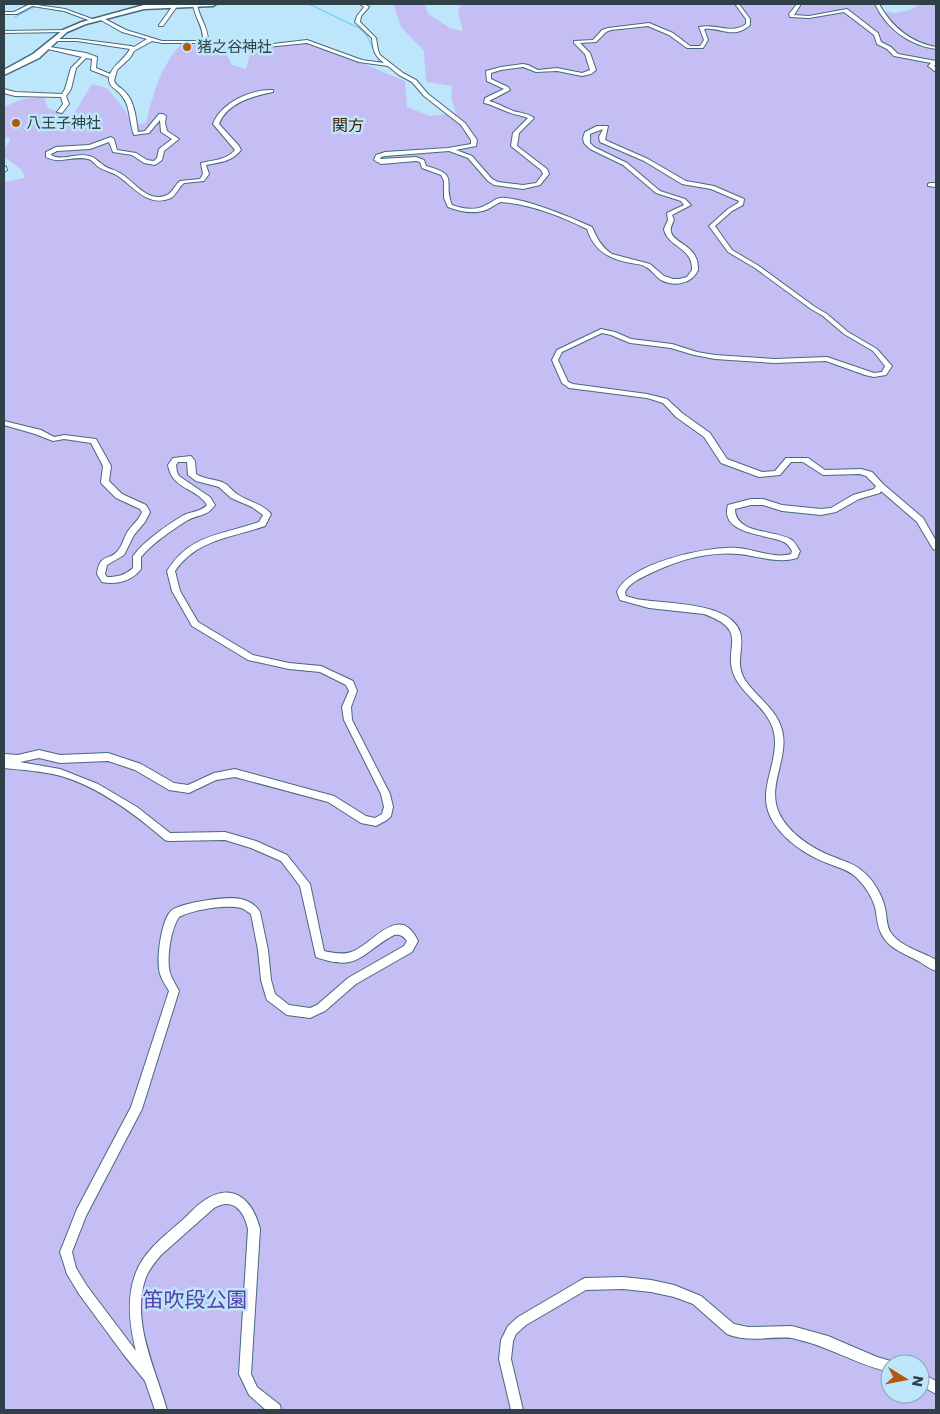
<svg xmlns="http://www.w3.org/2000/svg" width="940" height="1414" viewBox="0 0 940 1414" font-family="Poppins,'Noto Sans JP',sans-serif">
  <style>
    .green { fill: #c4bef4; fill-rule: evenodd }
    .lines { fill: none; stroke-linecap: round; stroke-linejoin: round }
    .stream { stroke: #51cbfe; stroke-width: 1 }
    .minor-casing { stroke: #446a7c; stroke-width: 2 }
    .secondary-casing { stroke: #446a7c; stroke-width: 3 }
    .minor { fill: #fff; fill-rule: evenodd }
    .secondary { fill: #fff; fill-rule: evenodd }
    .poi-dot { fill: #b65611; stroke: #bde6fb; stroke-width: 2 }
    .labels { text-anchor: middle; stroke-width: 5; stroke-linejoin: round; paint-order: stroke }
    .far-poi-label { font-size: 15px; fill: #2f4048; stroke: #bde6fb; text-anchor: start }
    .far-quarter-label { font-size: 16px; fill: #471a00; stroke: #bde6fb }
    .near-park-label { font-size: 21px; fill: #5941a9; stroke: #bde6fb }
  </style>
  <rect width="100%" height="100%" fill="#bde6fb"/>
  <path class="green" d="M393 4H425L428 14 450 28 463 31 458 12 461 4H874C884 16 908 15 918 4H936V1410H4V182L25 178 21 169 4 157V150L11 138 4 137V107L23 99 44 97 48 108 72 117 92 84 107 88 125 110 133 125 146 123C154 92 159 70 180 45H222L232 65 246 69 252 48 306 43 362 63 405 81 407 107 430 116 456 113 451 97 452 86 426 82 424 51 401 27ZM890 1364H920V1394H890Z"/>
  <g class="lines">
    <path class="stream" d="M309 4 359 28 367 36 379 61
      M15 17 40 4"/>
    <defs>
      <path id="minor" d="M30 4 65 9 95 20 91 21 64 11 32 6 17 14H4V12H14Z
        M174 4 178 5 163 26H159V25Z
        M193 4H197C199 18 208 26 208 41L256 46 307 40 362 60 384 63C374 55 373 50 372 38L355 22 357 16 364 7 360 4H365L369 7 361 16 360 22 376 38 378 50 380 55 403 73 416 80 428 94 465 123 477 140 476 146 456 150 472 156 492 179 498 182 523 185 536 183 543 174 541 170 511 146 513 133 528 118C521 115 514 115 508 112 499 109 493 105 484 103L485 98 504 89 487 81 486 71 501 67 523 64 528 65 538 70 557 68 582 73 590 70 585 54 574 43V41L593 40 602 30 608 28 649 23 673 33 690 46H700L704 40 699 27C716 23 732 35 746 24V19L735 4H739L750 19V25C733 40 722 27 704 29L708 40 703 48H687L669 35 648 26 611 30 606 32 596 42 580 43 590 53 596 70 591 74 582 76 557 71 536 72 523 67 501 70 491 73V79L508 87 510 90 489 101C498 103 505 108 513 111 521 113 527 113 534 118L519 133 517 146 547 169 549 174 540 185 523 189 494 185 488 181 468 158 449 151 385 156 381 157 380 159 416 157 424 160 426 166C461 175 442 181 452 205 463 209 476 211 486 205 491 203 494 199 500 198 520 196 573 218 592 227 597 238 601 247 612 254L650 264 664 276 673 279H679L687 277 692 270C693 247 667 247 664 229L668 220 667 213 684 205 681 201 656 193 623 165 590 149 584 143 583 138 585 132 597 126H608L605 140 648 159 686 181 714 186 744 199 743 205 732 211 715 226 732 250 759 266 815 307 827 314 848 332 877 349 891 365 892 366 886 375 874 377 865 375 826 361 775 363 715 359 694 355 671 348 630 343 611 335 602 333 562 352 558 360 568 382 573 384 647 394 667 399 682 413 710 433 727 459 762 472 775 471 786 458H808L825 470 861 469 872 472 883 484 923 518 936 541V550L933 549 917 522 881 491 880 493 859 499 836 512 821 515 782 511 763 505H751L735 509C735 534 774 530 790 539 795 541 797 547 800 551L797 558C777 564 759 556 739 554 709 551 677 560 649 574 641 578 629 583 625 592L626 596 636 599C662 604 730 601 740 632 745 649 734 662 745 680 757 698 780 711 783 735 787 761 767 787 779 813 788 833 814 850 834 857 843 861 853 863 861 870 872 878 882 894 885 908 887 916 886 926 891 933 901 947 923 952 936 960V971C930 969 925 965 920 962 906 954 888 949 881 933 877 925 877 916 875 907 872 897 865 886 857 878 849 870 837 867 827 863 806 855 782 839 771 818 756 790 780 762 774 733 770 711 748 699 737 681 718 649 754 632 704 614L649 608 620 600 617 592C629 563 708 546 737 548 755 549 773 559 791 554L792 551C790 548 788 544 784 542 768 534 719 535 728 505L751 499H763L782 505 821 509 831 508 853 495 874 489 876 486 866 476 860 474 823 475 803 462H791L780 475 759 477 721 463 704 437 676 417 663 403 647 398 569 388 562 383 552 360 557 350 601 329 615 332 631 339 672 344 697 352 715 355 775 359 827 357 874 373 882 372 885 366 873 351 844 334 823 316 811 309 755 268 728 252 709 226 728 209 738 203 739 201 711 189 682 184 644 161 600 142 599 137 603 129 590 134V143L594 147 627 163 660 191 685 199 691 205 672 215 674 220C672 224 670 228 671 232 674 244 699 245 698 270 692 284 674 287 661 280 655 276 652 270 646 267 641 264 636 264 631 263 609 259 594 251 587 229 561 216 530 204 501 202 497 203 494 206 490 208 477 215 461 212 448 207L444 198V181L441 175 422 168 420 162 416 161 381 164 374 160 376 155 385 152 448 148 471 144V140L461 125 424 96 412 82 399 75 388 66 359 62 307 43 256 48 205 43H162L152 41 134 51 130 58 117 70 114 81C117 87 122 88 126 93 135 103 136 119 138 132L145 131 159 114H163L166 116 165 123 167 131 179 139 164 151 162 160 155 165 144 163 132 155 113 152 109 142 90 149 57 151 51 154V155C63 162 76 152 89 156 95 157 97 161 102 164 107 169 114 169 120 173 134 181 148 204 167 195 172 193 175 185 180 181L200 179 203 174 201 163C213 160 227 160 235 150L213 124C221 103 251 89 273 90V92C253 96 227 103 219 124L239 146 241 150C231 162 221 162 206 165L209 174 204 181 184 183C179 187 176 195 171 198 148 208 134 187 118 176 112 172 105 171 100 168 95 165 93 160 88 159 73 155 60 165 46 157V152L56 147 89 145 111 137 114 139 117 150 136 153 147 160 154 161 157 158 159 149 172 139 161 132 160 120 149 133 134 135C129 123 131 107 122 96 117 88 108 88 109 77L91 70 92 59 86 58 76 68 71 89 66 96 69 104 62 113 57 112 63 104 61 97 15 96 4 93V89L15 92 62 94 65 89 71 68 82 57 44 48V46L86 53 97 57 96 68 110 74C115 63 125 59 130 49L77 41H52V39H77L131 46 134 47 147 39 122 32 99 19V18L101 17 126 30 162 41H203C204 26 194 17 193 4Z
        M797 4H801L794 15 809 16 847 9 878 33 881 42 891 47 898 54 936 61V63L934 66 936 68V72L928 66 931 63 894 56 887 49 877 44 874 35 844 12 809 18 790 17 789 14Z
        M875 4H879C892 27 910 42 936 47V49C909 45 887 29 875 4Z
        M67 30V31L65 32 4 33V31Z
        M4 166 6 167 7 170 4 172Z
        M930 183H936V187L928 186V184Z
        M4 421 41 430 54 437 64 435 96 439 111 466 109 481 122 494 146 505 150 512 145 522 134 535 124 555 107 565 105 574 107 577C118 577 125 575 133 568V556C144 541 166 526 182 516 191 511 201 512 207 505 196 487 172 490 168 465L173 458 191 456 195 461 196 474C204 479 213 479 222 482 229 485 231 490 237 494 248 502 262 503 271 514L265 526C231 538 197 539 175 571L180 591 198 622 253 655 289 663 321 666 353 681 357 691 351 707 352 720 390 794 393 807 391 816 387 820 376 826 361 823 328 802 235 777 216 780 189 793 169 790 135 770 108 761 60 763 39 758 20 762 60 769 98 784 137 807 170 833 225 832 256 841 287 855 310 884 324 951C333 953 343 955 351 952 372 946 399 901 418 941L412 952 356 984 325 1011 310 1018 287 1015 267 1000 266 997 261 980 258 950 251 914C247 912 245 909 241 908 226 904 192 910 179 917 171 928 166 959 170 973 172 979 176 985 179 991L142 1109 86 1216 72 1252 76 1268 87 1286 136 1351C130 1327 126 1300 135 1275 143 1252 162 1238 179 1223 188 1216 195 1206 205 1200 234 1181 253 1201 260 1229L251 1374 257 1387 280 1405 281 1410H266L249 1395 239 1374 248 1229C244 1211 233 1197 214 1208L161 1255C156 1261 150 1268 146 1277 130 1321 156 1369 167 1410H155L145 1381 124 1355 79 1294 67 1274 60 1252 77 1209 131 1107 169 991C166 986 162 980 160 974 156 961 161 919 172 910 184 902 227 896 241 899 249 901 256 905 260 912L268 950 271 980 275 994 289 1005 310 1008 317 1005 348 978 404 946 407 941C403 936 401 934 394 935 362 952 359 973 316 957L300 886 281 861 251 848 225 840 168 841 165 840C135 814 99 787 61 776 42 771 23 770 4 768V754L18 755 39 750 60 755 108 753 141 764 174 783 188 785 214 773 235 769 334 796 366 816 375 818 382 814 384 807 381 794 344 720 342 707 349 691 346 685 320 672 289 669 248 660 192 626 172 591 167 571C190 534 222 535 259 522L263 515 252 507 231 498 219 487 196 481 188 475 187 462H178L176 465 177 472 179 476 204 493 210 497 215 505C207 517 199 514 188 520 172 530 154 542 141 557V569C132 581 117 585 102 582L97 574C100 551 111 562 119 549 123 544 124 537 128 531 133 524 139 520 142 512L140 509 116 498 102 484 101 482 103 466 91 443 64 439 53 441 35 434 4 425Z
        M623 1277 651 1280 674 1285 701 1296 734 1324 748 1327 792 1326 828 1336 877 1357 894 1362 895 1364H890V1372C861 1366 835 1350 807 1342 802 1341 797 1339 792 1338 770 1336 748 1343 727 1334L693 1304 674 1297 651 1292 623 1289 586 1290 526 1325 516 1334 513 1341 511 1359 523 1410H511L499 1359 501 1340 508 1326 518 1317 581 1280 585 1278Z
        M920 1372 936 1381V1394L920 1385Z"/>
      <path id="secondary" d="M172 4H216L213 6 144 9 86 24 67 32 39 58 4 75V70L33 54 63 30 82 22 144 5Z"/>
    </defs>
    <use href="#minor" class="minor-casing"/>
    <use href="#secondary" class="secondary-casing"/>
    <use href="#minor" class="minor"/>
    <use href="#secondary" class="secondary"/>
  </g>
  <g class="poi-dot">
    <circle cx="187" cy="47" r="5"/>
    <circle cx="16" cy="123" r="5"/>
  </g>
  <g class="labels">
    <g class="far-poi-label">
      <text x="197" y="52">猪之谷神社</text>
      <text x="26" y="128">八王子神社</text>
    </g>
    <g class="far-quarter-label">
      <text x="348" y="131">関方</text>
    </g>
    <g class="near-park-label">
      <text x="195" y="1307">笛吹段公園</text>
    </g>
  </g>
  <rect width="940" height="1414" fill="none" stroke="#2f4048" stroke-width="10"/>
  <g transform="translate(905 1379) rotate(100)"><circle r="24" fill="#bde6fb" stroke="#84a4b3"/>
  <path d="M0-4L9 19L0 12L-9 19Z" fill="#b65611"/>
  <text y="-8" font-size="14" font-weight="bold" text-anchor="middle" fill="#2f4048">N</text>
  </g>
</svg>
